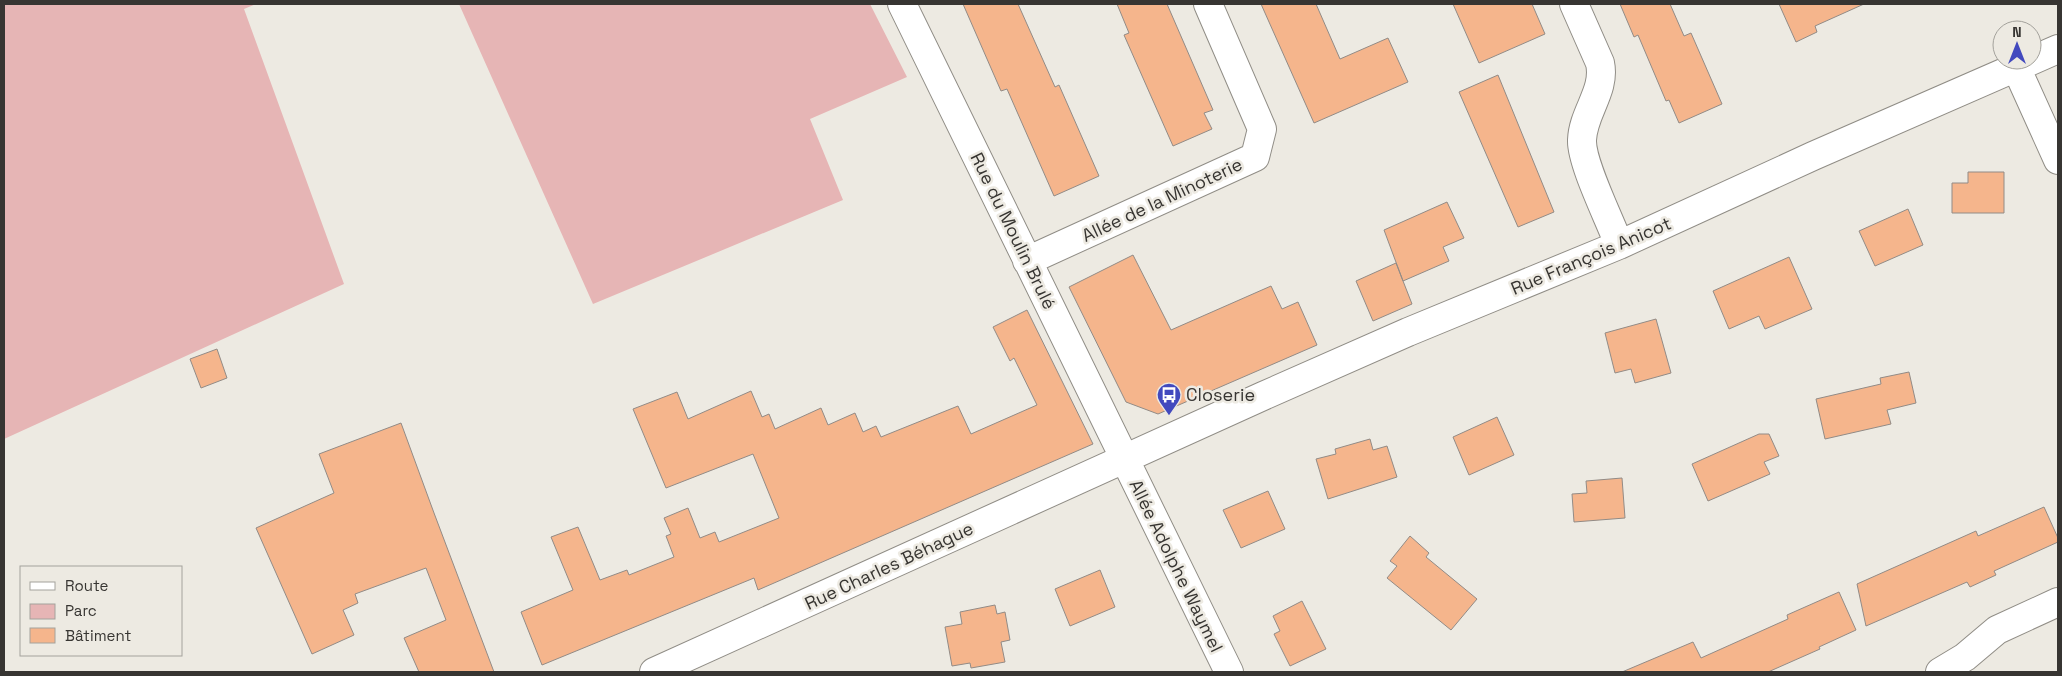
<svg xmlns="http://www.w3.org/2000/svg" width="2062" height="676" viewBox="0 0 2062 676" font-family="'Space Grotesk',sans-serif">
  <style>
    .green { fill: #e6b5b5 }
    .building { fill: #f5b58c; stroke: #928b86 }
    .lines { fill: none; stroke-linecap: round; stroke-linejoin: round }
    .minor-casing { stroke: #908d86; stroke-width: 30 }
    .minor { stroke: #fff; stroke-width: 28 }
    .labels { text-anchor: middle; stroke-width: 5; stroke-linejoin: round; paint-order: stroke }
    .street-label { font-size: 18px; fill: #373532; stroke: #edeae2 }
    .poi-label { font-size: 18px; fill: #373532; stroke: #edeae2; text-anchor: start }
  </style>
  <rect width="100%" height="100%" fill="#edeae2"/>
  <path class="green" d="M4 4H256L244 9 344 284 4 439Z
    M459 4H870L907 77 810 119 843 200 593 304Z"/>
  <path class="building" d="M963 4H1018L1055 87 1059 85 1099 176 1054 196 1007 89 1001 91Z
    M1117 4H1167L1213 110 1204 113 1212 129 1173 146 1124 35 1129 33Z
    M1261 4H1316L1340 59 1388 38 1408 82 1314 123Z
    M1453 4H1532L1545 34 1479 63Z
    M1620 4H1670L1684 36 1691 33 1722 104 1679 123 1669 100 1666 101 1638 35 1634 37Z
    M1779 4H1864L1815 26 1817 32 1796 42Z
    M1498 75 1554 212 1518 227 1459 92Z
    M1968 172H2004V213H1952V183H1968Z
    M1447 202 1464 238 1443 247 1449 261 1403 281 1384 230Z
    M1908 209 1923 245 1875 266 1859 231Z
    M1133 255 1171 330 1271 286 1282 309 1298 302 1317 345 1158 414 1126 402 1069 287Z
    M1789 257 1812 309 1765 329 1759 316 1729 329 1713 291Z
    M1396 263 1412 304 1373 321 1356 281Z
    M1027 310 1093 444 758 590 754 578 542 665 521 612 573 590 551 537 578 527 600 580 627 570 629 575 674 557 666 536 671 534 664 518 688 508 700 538 715 532 719 542 779 518 753 454 666 488 633 409 677 392 688 419 751 391 762 417 769 414 775 429 821 408 828 425 855 413 863 432 876 426 881 437 958 406 971 434 1037 405 1014 358 1010 361 993 327Z
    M1656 319 1671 373 1635 383 1631 369 1615 373 1605 333Z
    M217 349 227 378 201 388 190 359Z
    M1909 372 1916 403 1887 410 1891 424 1825 439 1816 399 1881 384 1880 378Z
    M1497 417 1514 455 1469 475 1453 437Z
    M401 423 434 513 494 672H419L404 638 446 620 426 568 355 594 358 603 343 610 354 635 312 654 256 528 334 493 319 454Z
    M1759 434H1769L1779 456 1764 462 1770 474 1708 501 1692 464Z
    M1370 439 1373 450 1387 446 1397 477 1328 499 1316 459 1336 454 1335 449Z
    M1622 478 1625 518 1574 522 1572 494 1587 493 1586 481Z
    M1268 491 1285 529 1241 548 1223 510Z
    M2044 507 2058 538V542L1994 571 1996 575 1970 587 1967 582 1866 626 1857 584 1976 531 1978 536Z
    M1410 536 1429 553 1426 557 1477 599 1451 630 1387 578 1397 566 1390 561Z
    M1100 570 1115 607 1070 626 1055 589Z
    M1839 592 1856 630 1819 647 1820 649 1768 672H1622L1693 642 1701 658 1788 619 1787 615Z
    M1302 601 1326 649 1290 666 1274 634 1280 631 1273 616Z
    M995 605 997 614 1005 612 1010 640 1001 642 1005 662 971 668 970 663 952 666 945 627 962 624 960 612Z"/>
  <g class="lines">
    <defs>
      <path id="minor" d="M902 4 1229 672
        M1574 4 1600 63C1606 91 1583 112 1582 140 1581 163 1610 220 1619 245
        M2016 67 2058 160
        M1027 261 1255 157 1262 129 1208 4
        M654 672 1263 396 1408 332 1619 245 1813 156 2058 49
        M1940 672 1965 657 1997 630 2058 602"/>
    </defs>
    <use href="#minor" class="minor-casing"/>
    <use href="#minor" class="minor"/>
  </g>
  <defs>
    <symbol id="bus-pin" viewBox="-11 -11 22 30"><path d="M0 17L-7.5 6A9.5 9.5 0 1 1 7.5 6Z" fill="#4249be" stroke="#edeae2"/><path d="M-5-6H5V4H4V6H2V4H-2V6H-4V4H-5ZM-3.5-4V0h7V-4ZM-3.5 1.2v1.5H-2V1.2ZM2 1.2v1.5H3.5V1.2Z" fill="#fff"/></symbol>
  </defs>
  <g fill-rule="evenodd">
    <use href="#bus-pin" x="1155" y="381" width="28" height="38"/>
  </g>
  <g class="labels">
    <g class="street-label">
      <text transform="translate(1162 200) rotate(-25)" y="6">Allée de la Minoterie</text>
      <text transform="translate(1013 231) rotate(64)" y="6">Rue du Moulin Brulé</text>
      <text transform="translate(1591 256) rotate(-23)" y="6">Rue François Anicot</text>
      <text transform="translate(889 566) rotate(-25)" y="6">Rue Charles Béhague</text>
      <text transform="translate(1176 566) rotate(64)" y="6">Allée Adolphe Waymel</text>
    </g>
    <g class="poi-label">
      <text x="1186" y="401">Closerie</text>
    </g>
  </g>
  <rect width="2062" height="676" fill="none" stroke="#373532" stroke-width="10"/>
  <rect x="20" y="566" width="162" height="90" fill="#edeae2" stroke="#a4a29c"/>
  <rect x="30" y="582" width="25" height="8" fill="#ffffff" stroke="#a4a29c"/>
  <text x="65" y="591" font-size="15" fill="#373532">Route</text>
  <rect x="30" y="604" width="25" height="15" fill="#e6b5b5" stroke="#a4a29c"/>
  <text x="65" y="616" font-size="15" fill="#373532">Parc</text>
  <rect x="30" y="628" width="25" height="15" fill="#f5b58c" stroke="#a4a29c"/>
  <text x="65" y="641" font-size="15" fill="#373532">Bâtiment</text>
  <g transform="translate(2017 45)"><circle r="24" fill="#edeae2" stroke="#a4a29c"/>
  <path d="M0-4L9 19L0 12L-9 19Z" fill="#4249be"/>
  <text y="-8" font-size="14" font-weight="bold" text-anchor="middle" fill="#373532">N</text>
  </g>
</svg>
